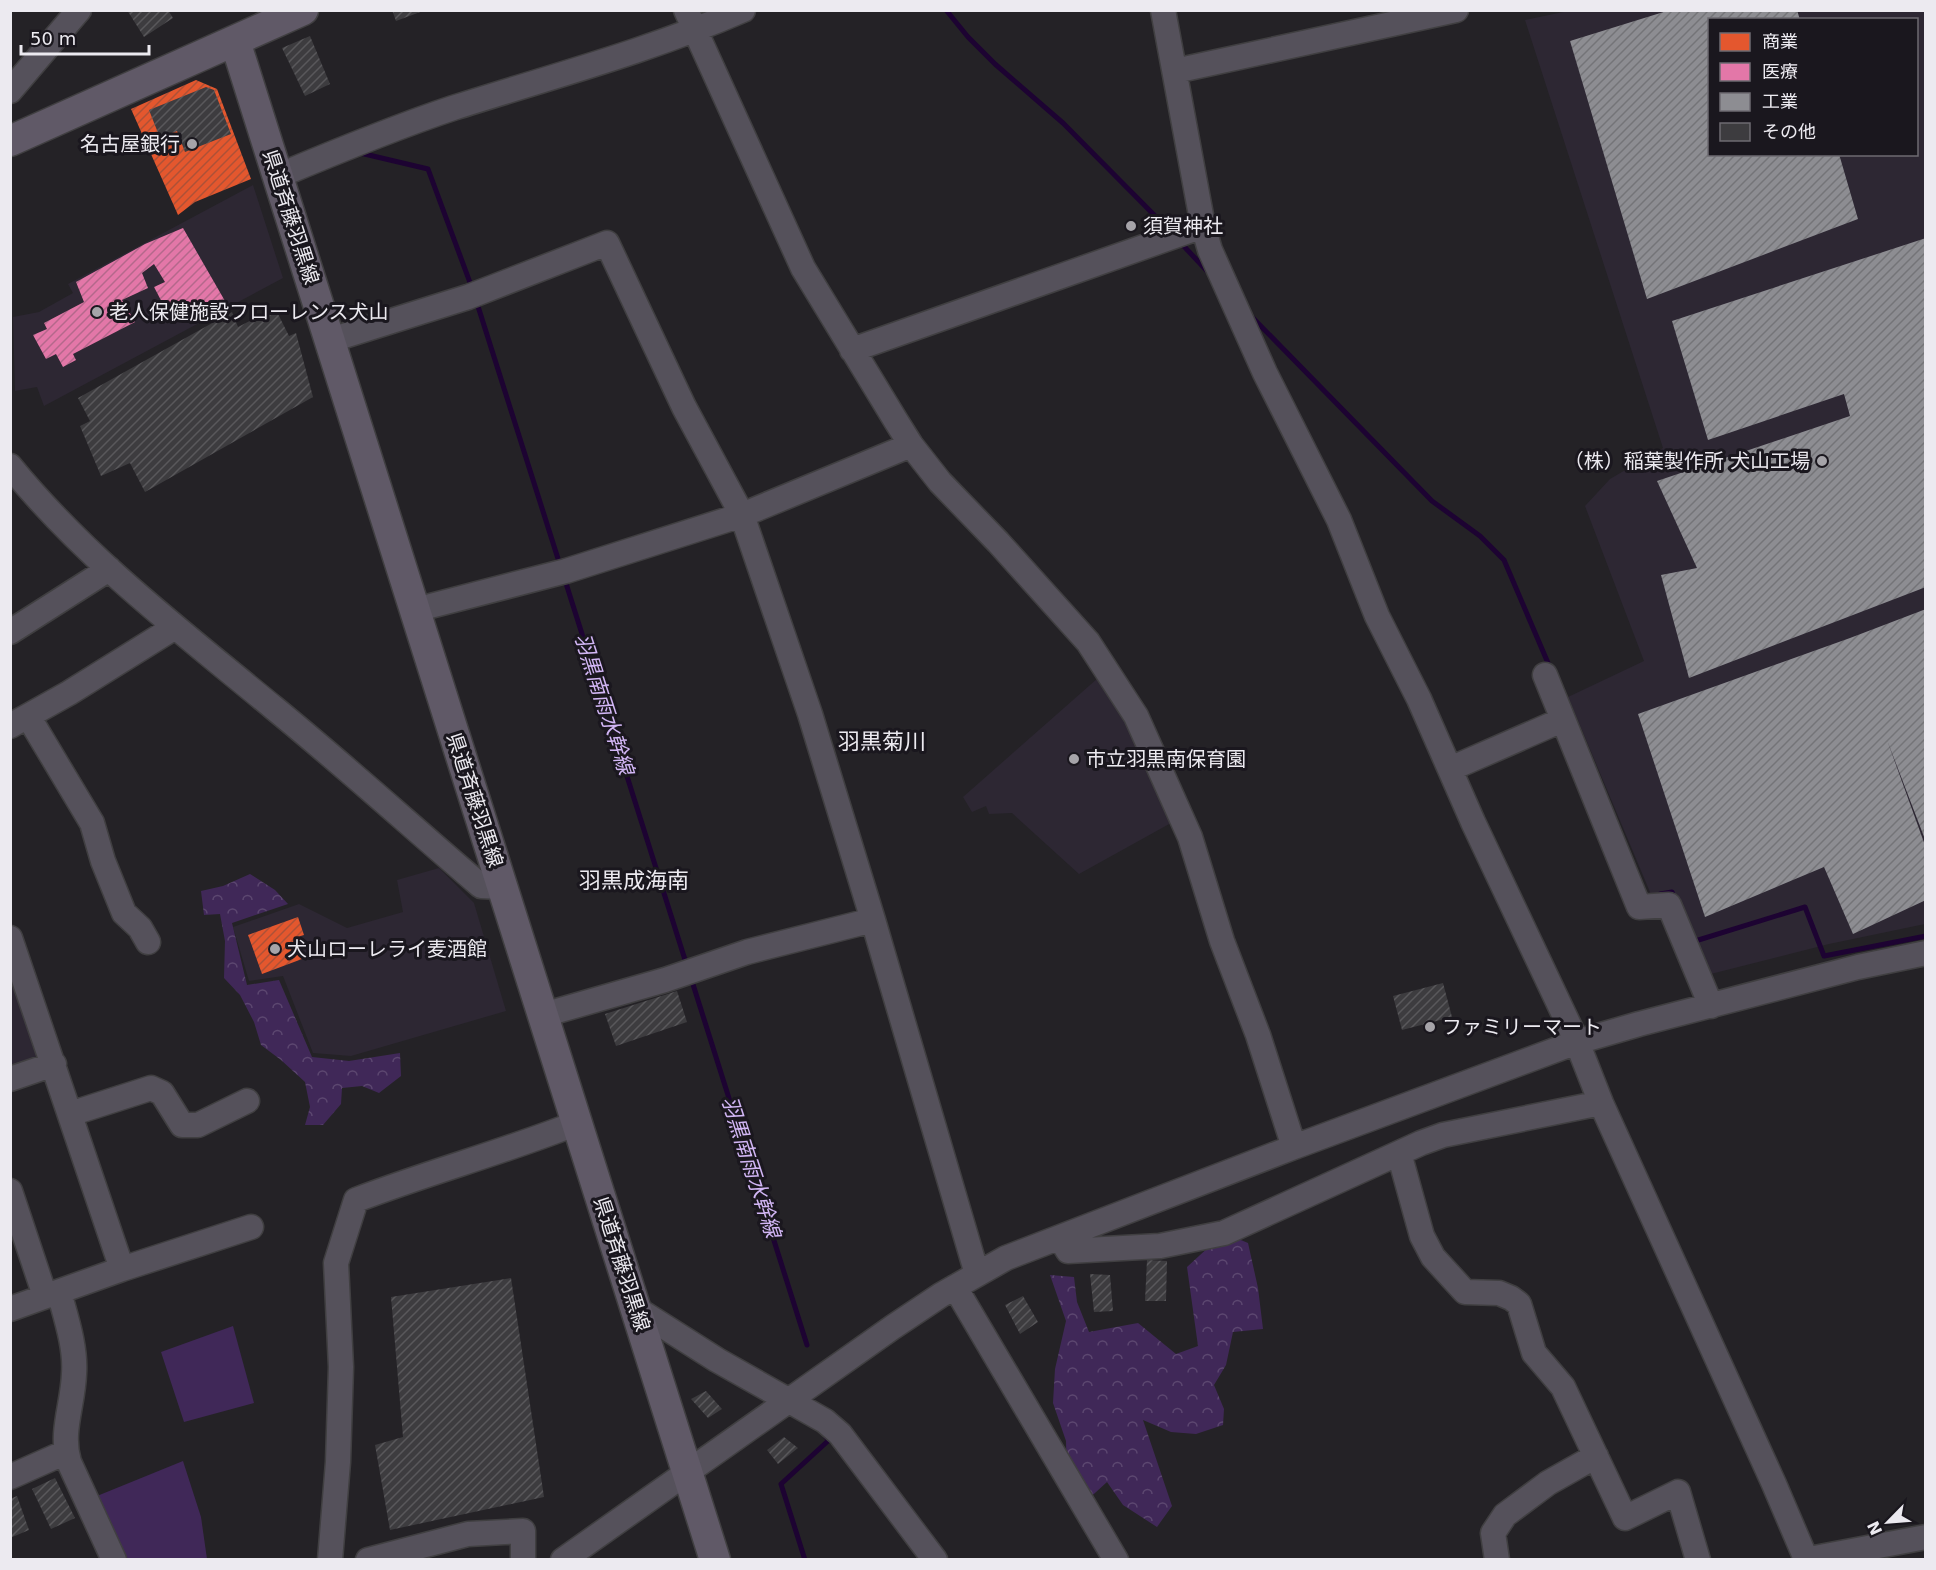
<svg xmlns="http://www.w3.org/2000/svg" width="1936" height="1570" viewBox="0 0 1936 1570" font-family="'DejaVu Sans','Noto Sans JP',sans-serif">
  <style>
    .built { fill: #2d2733; fill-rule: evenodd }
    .grass { fill: #402858 }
    .forest { fill: url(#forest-crowns) }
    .shops { fill: url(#shops-hatch) }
    .health { fill: url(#health-hatch) }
    .industry { fill: url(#industry-hatch) }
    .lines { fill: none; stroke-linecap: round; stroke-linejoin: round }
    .stream { stroke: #1d0332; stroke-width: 5 }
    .building { fill: url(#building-hatch) }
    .minor-casing { stroke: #403f41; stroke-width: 27 }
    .major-casing { stroke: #403f41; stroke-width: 33 }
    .minor { stroke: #55515b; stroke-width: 24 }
    .major { stroke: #605967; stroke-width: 30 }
    .poi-dot { fill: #a6a4a9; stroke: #1a171e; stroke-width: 2 }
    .labels { text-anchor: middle; stroke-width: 6; stroke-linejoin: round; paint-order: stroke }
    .poi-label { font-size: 20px; fill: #eceaf0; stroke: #1a171e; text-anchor: start }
    .street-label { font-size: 20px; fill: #eceaf0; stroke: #1a171e }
    .water-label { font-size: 21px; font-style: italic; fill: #d2b6f5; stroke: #1a171e }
    .quarter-label { font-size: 22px; fill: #eceaf0; stroke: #1a171e }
  </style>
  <defs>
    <pattern id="forest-crowns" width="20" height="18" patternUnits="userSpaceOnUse" patternTransform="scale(1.5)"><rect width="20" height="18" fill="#402858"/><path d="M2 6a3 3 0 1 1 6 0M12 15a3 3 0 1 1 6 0" fill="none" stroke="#5c4770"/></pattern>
    <pattern id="shops-hatch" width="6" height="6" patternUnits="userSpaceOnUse" patternTransform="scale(1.5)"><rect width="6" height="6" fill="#e4572e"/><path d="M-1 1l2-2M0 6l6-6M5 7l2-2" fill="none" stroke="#ad5137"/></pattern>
    <pattern id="health-hatch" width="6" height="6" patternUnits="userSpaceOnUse" patternTransform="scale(1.5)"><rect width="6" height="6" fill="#e377a8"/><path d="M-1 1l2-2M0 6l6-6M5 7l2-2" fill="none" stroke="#b4688b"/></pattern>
    <pattern id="industry-hatch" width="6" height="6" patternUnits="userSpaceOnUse" patternTransform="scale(1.5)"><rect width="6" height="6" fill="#8d8d92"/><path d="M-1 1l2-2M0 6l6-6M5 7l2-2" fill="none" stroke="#747478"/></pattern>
    <pattern id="building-hatch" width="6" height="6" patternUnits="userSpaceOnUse" patternTransform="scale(1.5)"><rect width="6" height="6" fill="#3d3c3f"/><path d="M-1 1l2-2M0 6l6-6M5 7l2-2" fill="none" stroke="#59585b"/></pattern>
  </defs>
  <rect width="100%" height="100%" fill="#242226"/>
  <path class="built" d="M1573 10 1925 11V924L1829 944 1687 980 1568 697 1644 661 1585 506 1610 479 1663 448 1525 20ZM1710 20H1916V154H1710Z
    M253 185 283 278 44 406 37 387 15 391 13 317 39 312 73 293 68 284Z
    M1098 678 1124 720 1171 823 1079 874 1012 813 989 814 986 806 972 812 963 797Z
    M439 868 474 903 506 1011 351 1056 313 1053 283 976 249 981 233 927 299 904 347 928 403 912 397 880Z
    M10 966 37 1048 36 1060 10 1067Z"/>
  <path class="grass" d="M233 1326 254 1403 184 1422 161 1352Z
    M183 1461 201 1517 207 1559H124L97 1496Z"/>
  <path class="forest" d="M250 874 275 890 288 904 232 923 247 985 279 980 312 1057 349 1061 400 1053 401 1076 379 1093 362 1086 342 1088 341 1104 323 1125H305L310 1107 305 1082 281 1060 261 1045 254 1022 240 995 224 978 225 941 220 914 204 915 201 891 223 886Z
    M1224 1233 1248 1243 1258 1288 1263 1329 1233 1332 1226 1365 1214 1385 1224 1409 1223 1425 1196 1434 1171 1432 1143 1420 1172 1506 1157 1527 1123 1505 1107 1482 1084 1503 1067 1482 1066 1441 1053 1403 1055 1369 1066 1321 1050 1275 1074 1277 1077 1302 1089 1332 1138 1323 1176 1354 1198 1346 1187 1267Z"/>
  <path class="shops" d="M196 80 217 89 251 179 195 202 178 215 131 109Z
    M298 917 304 935 294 938 302 959 262 974 248 935Z"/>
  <path class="health" d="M183 228 225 301 181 322 172 305 165 308 154 287 165 282 154 264 142 273 148 288 122 300 135 322 73 354 76 360 63 367 56 354 46 359 33 335 47 329 44 323 84 302 76 282 145 244Z"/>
  <path class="industry" d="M1670 10H1797L1800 20H1710V154H1839L1858 219 1647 299 1570 41Z
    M1926 238V587L1689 678 1661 575 1697 568 1657 481 1850 416 1844 394 1708 440 1672 321Z
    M1926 609V842L1887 740 1926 848V900L1853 934 1824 867 1705 917 1638 714 1850 638Z"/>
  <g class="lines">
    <path class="stream" d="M946 10 968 37 995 64 1063 123 1169 230
      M356 152 428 169 472 288
      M1179 241 1208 272
      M476 300 560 565
      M1250 315 1432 501 1480 536 1504 560 1551 670
      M564 577 687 966
      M1660 894 1672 892 1675 900
      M1692 942 1805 907 1824 956 1926 936
      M691 978 807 1345
      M805 1560 781 1484 829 1440 826 1437"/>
  </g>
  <path class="building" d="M127 10H168L173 18 144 37Z
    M392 10H423V11L396 21Z
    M310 36 330 84 305 96 282 48Z
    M206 87 214 90 231 134 185 152 177 131 160 138 149 110Z
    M275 308 289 336 296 333 313 397 145 492 130 463 101 476 80 426 90 421 78 398 232 312 238 327Z
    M1443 983 1452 1017 1402 1030 1393 996Z
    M677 991 687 1022 616 1046 605 1014Z
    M1147 1260 1167 1261 1166 1301H1145Z
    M1090 1274 1110 1275 1113 1311 1094 1312Z
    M511 1278 544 1497 390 1530 375 1445 403 1437 391 1297Z
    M1023 1296 1038 1322 1020 1334 1005 1305Z
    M706 1391 722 1409 708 1418 691 1399Z
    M784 1437 798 1448 778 1464 767 1450Z
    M55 1478 75 1518 51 1529 32 1489Z
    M17 1496 29 1530 10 1538V1499Z"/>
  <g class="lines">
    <defs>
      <path id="minor" d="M686 10 803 268 896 421 911 445 940 482 998 542 1088 642 1136 716 1190 837 1222 941 1258 1035 1294 1147
        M1163 10 1203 226 1210 250 1265 373 1339 520 1377 616 1419 699 1473 822 1577 1042 1601 1103 1774 1484 1806 1559
        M1175 71 1456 10
        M10 91 79 10
        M278 176C335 152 393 128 453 108 550 77 649 51 743 10
        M331 340 468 297 607 243 684 407 742 515 810 714 873 920 977 1274
        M852 350 1203 226
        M10 466C86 559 182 632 274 708 345 766 412 827 481 886L502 887
        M415 610 566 571 742 515 911 445
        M10 632 109 569
        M1545 675 1639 907 1669 905 1711 1006
        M28 716 92 823 103 861 124 913 140 928 148 942
        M10 726 69 693 175 627
        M1450 769 1562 720
        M10 938 122 1269
        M543 1015 665 980 747 952 873 920
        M10 1079 54 1064
        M70 1114 151 1088 162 1093 182 1125H198L247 1101
        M1399 1153 1422 1236 1433 1257 1465 1292 1499 1293 1511 1298 1519 1304 1534 1353 1563 1387 1625 1518 1678 1492 1698 1560
        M10 1191 45 1296
        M1060 1238 1068 1251 1160 1246 1224 1233 1421 1143 1443 1135 1601 1103
        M955 1287 1116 1560
        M59 1292C66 1318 76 1347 74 1374 73 1405 60 1432 69 1462L114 1560
        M635 1308 717 1360 825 1421 840 1434 935 1560
        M10 1309 122 1269 251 1227
        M10 1477 66 1452
        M330 1560 338 1462 341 1367 336 1263 356 1200C429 1172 504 1152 577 1123
        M368 1560 468 1534 523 1531V1560
        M563 1560 893 1327 941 1295 1006 1258 1294 1147 1577 1042 1639 1024 1858 967 1926 953
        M1497 1560 1493 1533 1505 1515 1548 1483 1596 1456
        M1804 1560 1926 1537"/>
      <path id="major" d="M235 41 715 1560
        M10 141 303 10"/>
    </defs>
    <use href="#minor" class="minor-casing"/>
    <use href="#major" class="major-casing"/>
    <use href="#minor" class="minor"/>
    <use href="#major" class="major"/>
  </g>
  <g class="poi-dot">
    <circle cx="192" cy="144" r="6"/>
    <circle cx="1131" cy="226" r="6"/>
    <circle cx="97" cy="312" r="6"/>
    <circle cx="1822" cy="461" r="6"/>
    <circle cx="1074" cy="759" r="6"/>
    <circle cx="275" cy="949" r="6"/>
    <circle cx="1430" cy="1027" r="6"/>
  </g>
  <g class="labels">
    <g class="poi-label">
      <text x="180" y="151" text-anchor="end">名古屋銀行</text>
      <text x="1143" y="233">須賀神社</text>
      <text x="109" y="319">老人保健施設フローレンス犬山</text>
      <text x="1810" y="468" text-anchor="end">（株）稲葉製作所 犬山工場</text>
      <text x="1086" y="766">市立羽黒南保育園</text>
      <text x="287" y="956">犬山ローレライ麦酒館</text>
      <text x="1442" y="1034">ファミリーマート</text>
    </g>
    <g class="street-label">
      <text transform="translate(291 217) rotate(72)" y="7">県道斉藤羽黒線</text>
      <text transform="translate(475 800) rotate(72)" y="7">県道斉藤羽黒線</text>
      <text transform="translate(622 1264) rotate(72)" y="7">県道斉藤羽黒線</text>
    </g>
    <g class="water-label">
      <text transform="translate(604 704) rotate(72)" y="7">羽黒南雨水幹線</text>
      <text transform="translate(751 1167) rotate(72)" y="7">羽黒南雨水幹線</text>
    </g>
    <g class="quarter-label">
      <text x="882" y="749">羽黒菊川</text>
      <text x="634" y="888">羽黒成海南</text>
    </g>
  </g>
  <rect width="1936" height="1570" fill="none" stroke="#eceaf0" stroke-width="24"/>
  <rect x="1708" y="18" width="210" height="138" fill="#1a171e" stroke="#6e6b72" stroke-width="1.5"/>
  <rect x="1720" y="33" width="30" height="18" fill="#e4572e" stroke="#6e6b72" stroke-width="1.5"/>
  <text x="1762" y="48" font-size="18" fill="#eceaf0">商業</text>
  <rect x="1720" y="63" width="30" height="18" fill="#e377a8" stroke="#6e6b72" stroke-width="1.5"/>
  <text x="1762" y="78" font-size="18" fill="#eceaf0">医療</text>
  <rect x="1720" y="93" width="30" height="18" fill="#8d8d92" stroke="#6e6b72" stroke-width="1.5"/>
  <text x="1762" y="108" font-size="18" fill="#eceaf0">工業</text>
  <rect x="1720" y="123" width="30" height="18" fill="#3d3c3f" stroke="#6e6b72" stroke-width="1.5"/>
  <text x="1762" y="138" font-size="18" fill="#eceaf0">その他</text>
  <g transform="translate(1888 1522) rotate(245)" stroke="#1a171e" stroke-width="4.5" paint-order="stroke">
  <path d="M0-4.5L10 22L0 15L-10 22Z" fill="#eceaf0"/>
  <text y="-9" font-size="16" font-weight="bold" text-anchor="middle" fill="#eceaf0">N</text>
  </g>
  <path d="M21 45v9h128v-9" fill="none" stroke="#eceaf0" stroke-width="3"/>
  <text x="30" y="45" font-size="18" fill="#eceaf0" stroke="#1a171e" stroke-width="4.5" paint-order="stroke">50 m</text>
</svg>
